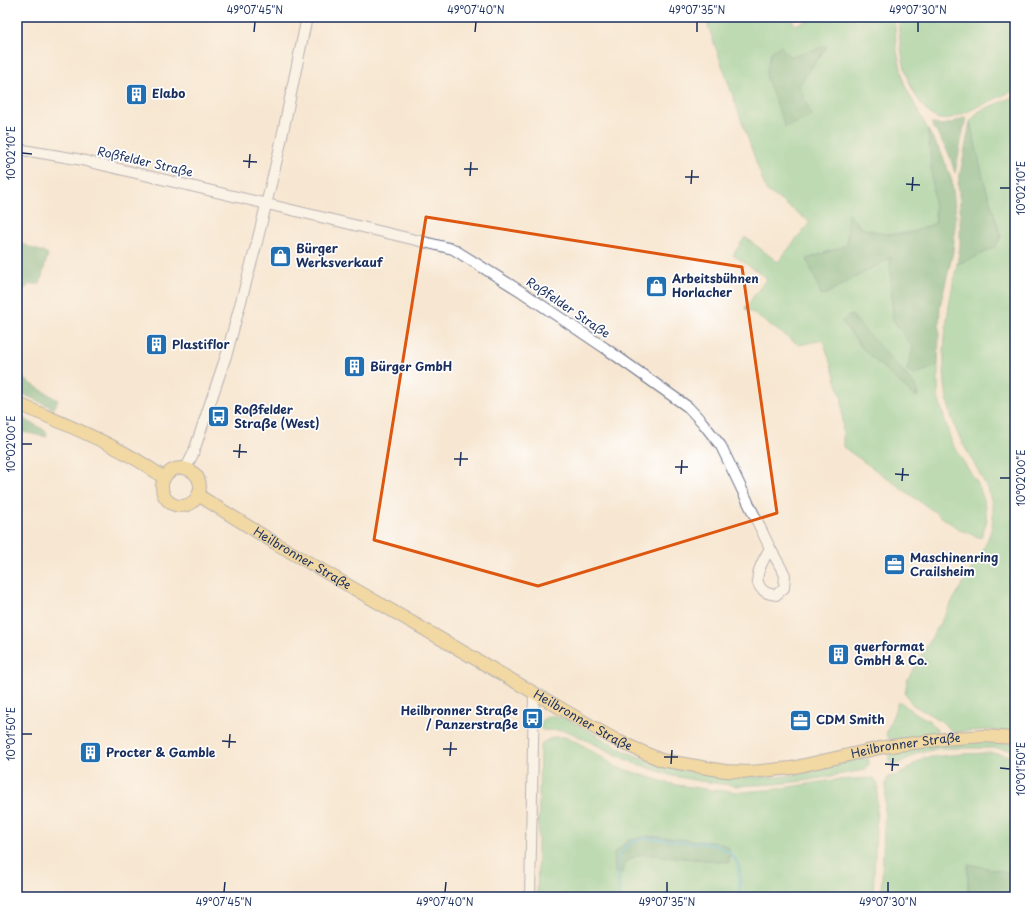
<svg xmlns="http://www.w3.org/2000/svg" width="1032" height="914" viewBox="0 0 1032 914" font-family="'Playpen Sans',sans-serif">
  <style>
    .green { fill: #78cb8e; stroke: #4a7d76; fill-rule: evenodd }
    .forest { fill: #62af79; stroke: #3e6f6c }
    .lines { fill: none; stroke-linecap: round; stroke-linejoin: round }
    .stream { stroke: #41afbe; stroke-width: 3 }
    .minor-casing { stroke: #686f87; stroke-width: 12 }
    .major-casing { stroke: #686f87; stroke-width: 14 }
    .minor { stroke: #fff; stroke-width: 10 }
    .major { stroke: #ebc669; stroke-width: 12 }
    .marked { fill: none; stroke: #de5710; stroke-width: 3; stroke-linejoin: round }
    .ticks { fill: none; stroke: #1b2f5e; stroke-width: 1.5 }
    .labels { text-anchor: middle; stroke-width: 3.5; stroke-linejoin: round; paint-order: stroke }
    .poi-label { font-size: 12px; font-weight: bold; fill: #1b2f5e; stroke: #fff; text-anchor: start }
    .street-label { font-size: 12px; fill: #1b2f5e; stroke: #fff }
    .neatline { fill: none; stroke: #1b2f5e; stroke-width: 1.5 }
    .ticks-label { font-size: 10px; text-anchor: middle; fill: #1b2f5e }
  </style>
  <rect width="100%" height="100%" fill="#fff"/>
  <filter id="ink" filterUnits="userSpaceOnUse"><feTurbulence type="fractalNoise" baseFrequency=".025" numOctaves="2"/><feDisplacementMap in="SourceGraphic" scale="8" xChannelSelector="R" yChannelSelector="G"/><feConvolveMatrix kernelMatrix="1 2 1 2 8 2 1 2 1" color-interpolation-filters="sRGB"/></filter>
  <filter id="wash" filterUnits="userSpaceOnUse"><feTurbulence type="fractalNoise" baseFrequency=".012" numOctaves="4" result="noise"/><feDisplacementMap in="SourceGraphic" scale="16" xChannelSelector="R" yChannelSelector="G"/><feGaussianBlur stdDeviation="0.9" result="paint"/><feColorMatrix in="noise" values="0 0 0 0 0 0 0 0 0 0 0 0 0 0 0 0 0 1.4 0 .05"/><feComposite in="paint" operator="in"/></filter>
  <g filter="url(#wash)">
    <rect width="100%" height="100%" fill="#f7e7d2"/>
    <path class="green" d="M705 17H791L795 25 811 19V17H894L897 51 905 86 928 130 936 223 913 232 898 234H884L861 228 848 214V245L807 259 822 296 890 257 893 320 913 347 907 370 912 375 938 366V397L952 444 978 484 984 500 987 520 981 538 960 530 843 447 842 399 823 340 799 345 745 308 767 278 733 255 745 237 778 262 810 222 766 190ZM827 47 799 85 789 57ZM852 315 918 396H914L862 348 842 322Z
      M898 17H1015V90C1001 96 987 103 973 109 965 113 956 117 947 119 940 121 933 117 928 112 904 88 900 49 898 17Z
      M1015 96V733L992 730 953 732 941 721 913 705 905 694 907 680C925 650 942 619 960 588 972 567 991 543 993 518 996 490 965 454 955 427 935 375 946 317 957 264L976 257 1001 237 984 181 970 122 979 111Z
      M898 702 902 703 912 711 930 721 937 730 936 734 895 740 888 738 886 734Z
      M549 716H557L573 722 625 751 664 767 712 775 737 777H777L811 772 861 758 869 760V764L865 770 803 781 775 784 737 786 699 781 673 776 634 763 567 731C558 730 550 731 542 730L540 727 542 720Z
      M555 737H565L581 744 617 767 671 784 712 790 741 792 776 789 833 780 874 778 878 784 873 897H537L540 749 541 744 547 740ZM647 836 720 843 729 848V862L641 854 625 862Z
      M984 742 1015 744V750L992 748H941L917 753 904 761 894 765C886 761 888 756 893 750L934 744Z
      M991 753 1015 756V874L968 864V897H881L886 782 888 777 898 775 923 758 961 754Z"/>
    <path class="forest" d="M780 45 789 57 827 46 799 85 812 117 785 127 766 76 771 52Z
      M966 117 955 173 949 154 931 123C943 128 955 121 966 117Z
      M970 122 984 181 1001 237 995 247 976 257 957 264 960 245V206L958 184Z
      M928 130 942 154 952 181 956 216 953 252 940 306 938 366 912 375 907 370 913 347 893 320 890 258 822 296 807 259 847 245 848 213 861 228 884 234H898L913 232 936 223Z
      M17 242 48 254 40 284H30L17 297Z
      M851 315 915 385 918 396H914L862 348 842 321Z
      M17 375 58 400 54 409 17 391Z
      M17 415 46 431 47 437 17 431Z
      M647 836 720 843 729 848V862L641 854 625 862 623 873H615L614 853 629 840Z
      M968 864 1015 874V897H968Z"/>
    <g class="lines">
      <path class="stream" d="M619 897 618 859 624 848 634 841 647 838 716 845 729 852 738 863 740 877 739 897"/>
    </g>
  </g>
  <g filter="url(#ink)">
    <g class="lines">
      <defs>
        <path id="minor" d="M17 149 77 159 267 204 453 249 522 292 605 348 688 407 702 422 721 446 770 548 785 575 784 588 776 595C772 594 767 594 764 591 749 580 764 560 770 548
          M186 468 193 454 227 353 257 242 279 151 307 17
          M530 897 534 693"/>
        <g id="major">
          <path d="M17 403C65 425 122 446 164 478"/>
          <circle cx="181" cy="487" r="19"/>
          <path id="s1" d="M198 495 275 543 600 731 618 741 661 760 725 771 751 772 791 768 884 747 944 739 984 736 1015 738"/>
        </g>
      </defs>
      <use href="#minor" class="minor-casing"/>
      <use href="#major" class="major-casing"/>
      <use href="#minor" class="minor"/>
      <use href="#major" class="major"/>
    </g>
  </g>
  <path d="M0 0H1032V914H0ZM426 217 742 267 777 513 538 586 374 540Z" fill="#f7e7d2" fill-opacity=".55" fill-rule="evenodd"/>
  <path class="marked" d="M426 217 742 267 777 513 538 586 374 540Z"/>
  <path class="ticks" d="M254 32 255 22M475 32 476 22M697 32V22M918 32V22M22 153 32 154M243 161 257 162M249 168 250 154M464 169H478M470 176 471 162M685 177H699M691 184 692 170M906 184 920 185M1000 188H1010M912 191 913 177M22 444H32M233 451 247 452M239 458 240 444M454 459H468M460 466 461 452M675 467H688M681 474 682 460M895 474 909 475M1000 478H1010M902 481 903 468M22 734H32M222 741 236 742M229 748 230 734M443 749H457M450 756 451 742M664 757H678M671 764 672 750M885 764 899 765M1000 768 1010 769M892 771 893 758M224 892 225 882M445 892 446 882M667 892V882M888 892V882"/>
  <defs>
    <symbol id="building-square" viewBox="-11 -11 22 22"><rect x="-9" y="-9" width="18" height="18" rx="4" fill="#1f6fb2" stroke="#fff"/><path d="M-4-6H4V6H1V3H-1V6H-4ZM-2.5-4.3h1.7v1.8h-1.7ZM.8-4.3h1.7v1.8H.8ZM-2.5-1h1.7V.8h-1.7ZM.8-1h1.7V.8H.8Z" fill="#fff"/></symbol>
    <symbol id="shop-square" viewBox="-11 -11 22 22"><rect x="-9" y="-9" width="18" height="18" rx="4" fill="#1f6fb2" stroke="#fff"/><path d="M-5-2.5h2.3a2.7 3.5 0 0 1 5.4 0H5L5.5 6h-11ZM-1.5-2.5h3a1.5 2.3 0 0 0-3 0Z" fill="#fff"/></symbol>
    <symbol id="bus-square" viewBox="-11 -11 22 22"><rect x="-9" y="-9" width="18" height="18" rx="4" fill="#1f6fb2" stroke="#fff"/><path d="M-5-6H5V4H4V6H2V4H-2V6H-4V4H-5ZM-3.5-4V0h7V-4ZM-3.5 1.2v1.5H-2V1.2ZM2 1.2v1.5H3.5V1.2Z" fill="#fff"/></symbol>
    <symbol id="office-square" viewBox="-11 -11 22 22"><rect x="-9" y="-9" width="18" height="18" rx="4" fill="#1f6fb2" stroke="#fff"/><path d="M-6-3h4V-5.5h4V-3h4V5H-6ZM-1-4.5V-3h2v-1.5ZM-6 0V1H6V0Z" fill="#fff"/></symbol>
  </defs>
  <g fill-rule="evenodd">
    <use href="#building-square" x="124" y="82" width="25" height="25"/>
    <use href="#shop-square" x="268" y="244" width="25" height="25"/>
    <use href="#shop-square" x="644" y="274" width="25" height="25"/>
    <use href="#building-square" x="144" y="332" width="25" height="25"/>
    <use href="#building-square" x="342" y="354" width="25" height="25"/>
    <use href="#bus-square" x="206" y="404" width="25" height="25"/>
    <use href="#office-square" x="882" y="552" width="25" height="25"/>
    <use href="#building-square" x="826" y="642" width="25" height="25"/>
    <use href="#bus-square" x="520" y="706" width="25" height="25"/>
    <use href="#office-square" x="788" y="708" width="25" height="25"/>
    <use href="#building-square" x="78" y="740" width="25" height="25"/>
  </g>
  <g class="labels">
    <g class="poi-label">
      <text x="152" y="98">Elabo</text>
      <text x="296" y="253">Bürger<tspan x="296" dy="14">Werksverkauf</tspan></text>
      <text x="672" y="283">Arbeitsbühnen<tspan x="672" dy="14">Horlacher</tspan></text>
      <text x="172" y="349">Plastiflor</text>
      <text x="370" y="371">Bürger GmbH</text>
      <text x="234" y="414">Roßfelder<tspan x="234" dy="14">Straße (West)</tspan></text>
      <text x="910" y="562">Maschinenring<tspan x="910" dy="14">Crailsheim</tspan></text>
      <text x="854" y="651">querformat<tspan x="854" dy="14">GmbH &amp; Co.</tspan></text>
      <text x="518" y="715" text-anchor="end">Heilbronner Straße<tspan x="518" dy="14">/ Panzerstraße</tspan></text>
      <text x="816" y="724">CDM Smith</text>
      <text x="106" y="757">Procter &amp; Gamble</text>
    </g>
    <g class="street-label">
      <text transform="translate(145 162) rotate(13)" y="4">Roßfelder Straße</text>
      <text transform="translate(568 308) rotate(34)" y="4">Roßfelder Straße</text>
      <text dy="4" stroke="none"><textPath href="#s1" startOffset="122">Heilbronner Straße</textPath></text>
      <text dy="4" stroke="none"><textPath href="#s1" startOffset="446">Heilbronner Straße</textPath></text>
      <text dy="4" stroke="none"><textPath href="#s1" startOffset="782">Heilbronner Straße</textPath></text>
    </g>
  </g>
  <rect width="1032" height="914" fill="none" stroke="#fff" stroke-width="44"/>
  <rect x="22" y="22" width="988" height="870" class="neatline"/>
  <g class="ticks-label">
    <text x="255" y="14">49°07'45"N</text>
    <text x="476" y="14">49°07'40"N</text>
    <text x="697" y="14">49°07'35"N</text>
    <text x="918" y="14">49°07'30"N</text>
    <text transform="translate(11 153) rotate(-90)" y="4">10°02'10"E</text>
    <text transform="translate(1021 188) rotate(-90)" y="4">10°02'10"E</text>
    <text transform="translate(11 444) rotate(-90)" y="4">10°02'00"E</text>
    <text transform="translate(1021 478) rotate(-90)" y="4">10°02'00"E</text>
    <text transform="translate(11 734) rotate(-90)" y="4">10°01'50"E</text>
    <text transform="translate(1021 769) rotate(-90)" y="4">10°01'50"E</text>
    <text x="224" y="906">49°07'45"N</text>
    <text x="445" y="906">49°07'40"N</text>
    <text x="667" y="906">49°07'35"N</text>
    <text x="888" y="906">49°07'30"N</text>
  </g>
</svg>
